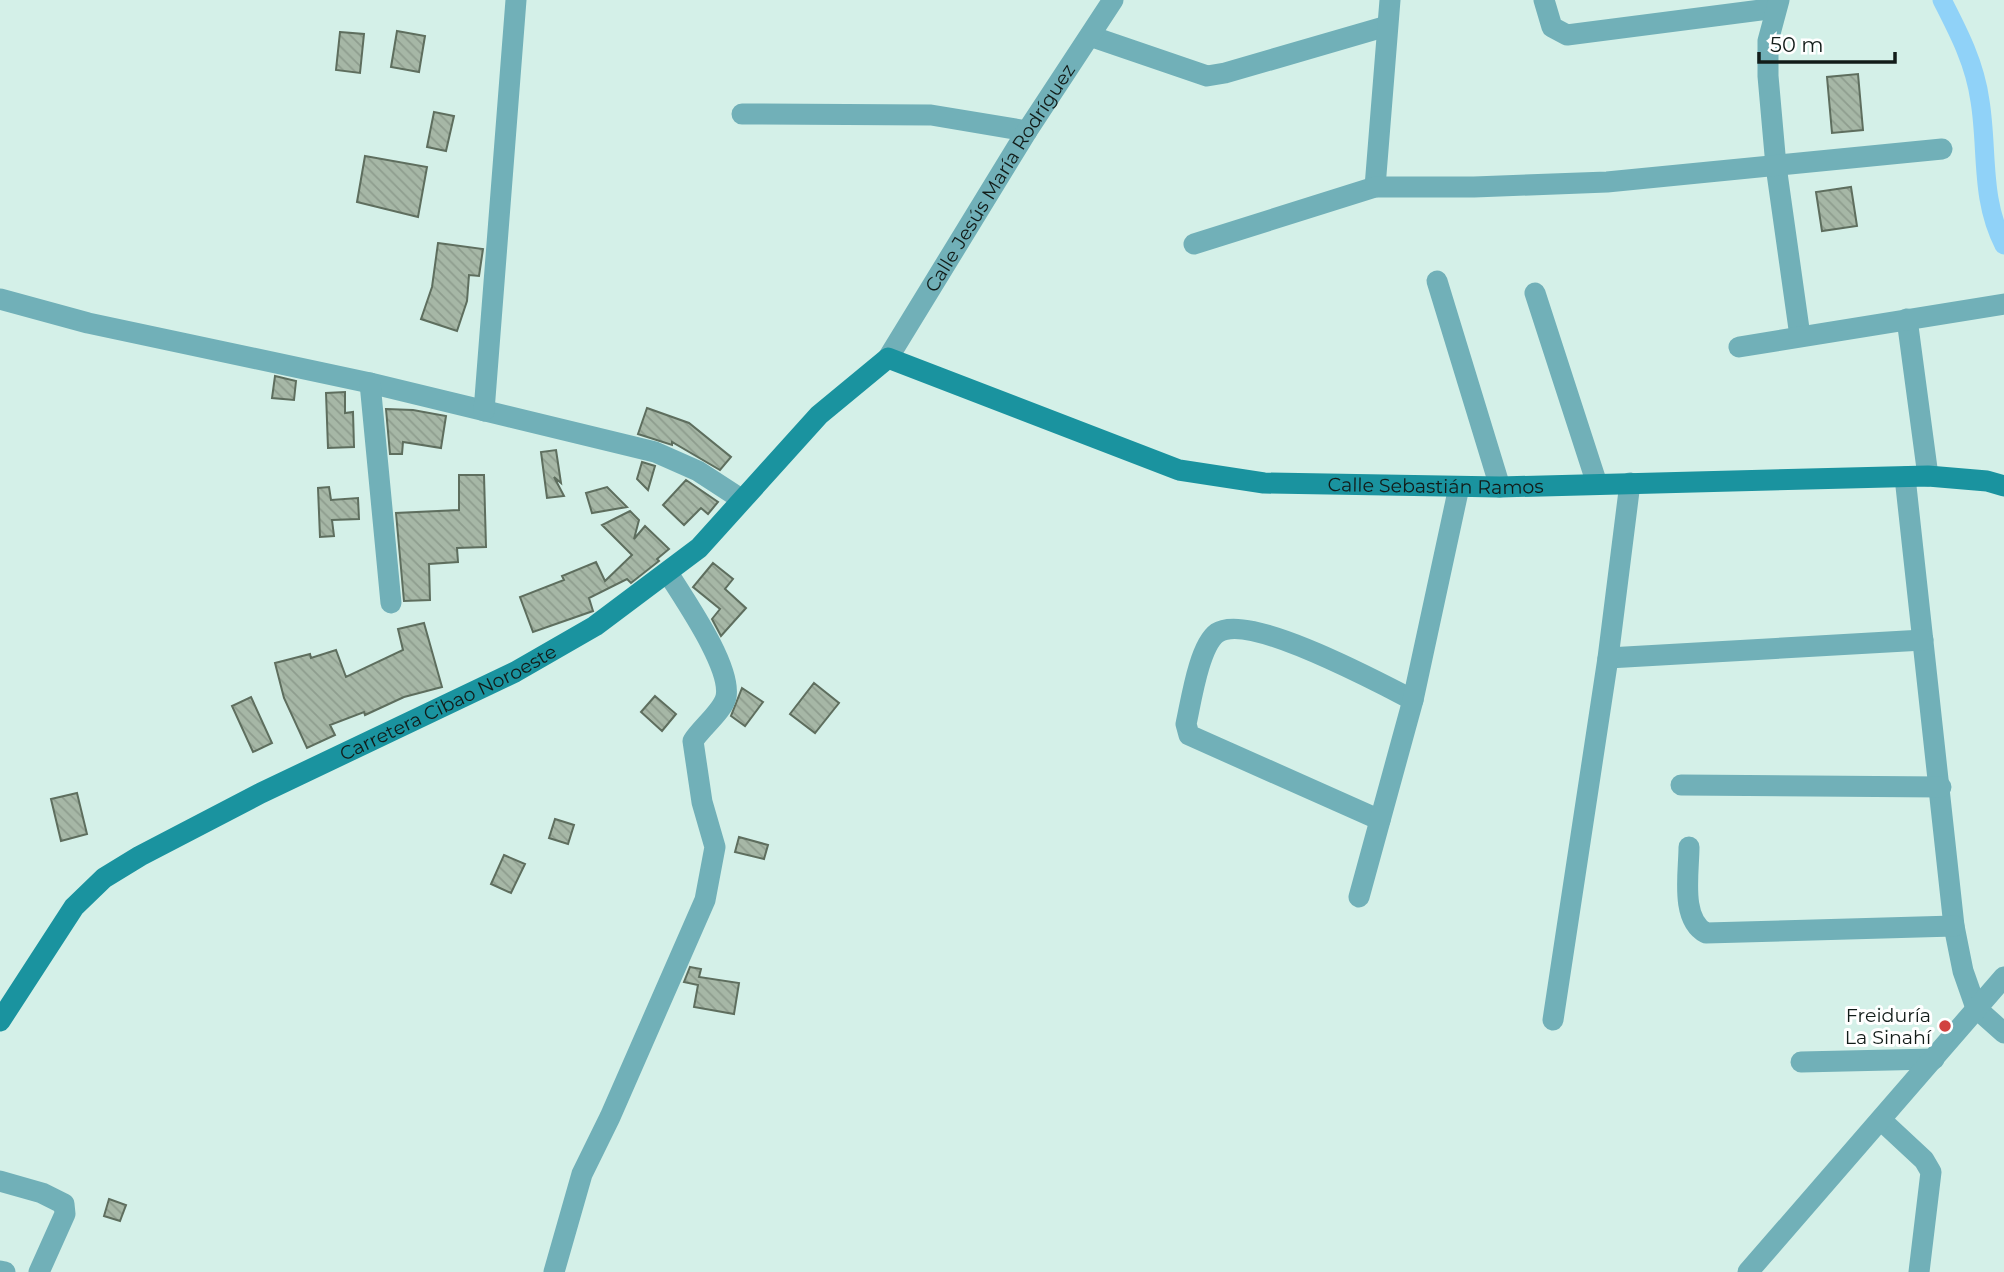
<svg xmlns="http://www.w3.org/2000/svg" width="2004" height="1272" viewBox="0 0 2004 1272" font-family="Montserrat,sans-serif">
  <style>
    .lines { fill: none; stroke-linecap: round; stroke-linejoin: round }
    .canal { stroke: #90d2f8; stroke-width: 19 }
    .building { fill: url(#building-back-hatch); stroke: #5e6e5e; stroke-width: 2 }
    .minor { stroke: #71b0b8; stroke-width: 21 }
    .secondary { stroke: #1a939f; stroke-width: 21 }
    .poi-dot { fill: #d14240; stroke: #fff; stroke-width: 2.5 }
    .labels { text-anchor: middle; stroke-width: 6; stroke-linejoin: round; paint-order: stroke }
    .street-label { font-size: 19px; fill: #121c19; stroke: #fff }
    .poi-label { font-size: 19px; fill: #121c19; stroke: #fff; text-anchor: end }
  </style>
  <defs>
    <pattern id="building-back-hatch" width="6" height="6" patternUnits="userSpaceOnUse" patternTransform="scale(1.75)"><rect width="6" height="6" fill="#a6b7a6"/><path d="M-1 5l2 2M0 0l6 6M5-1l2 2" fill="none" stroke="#8e9d8e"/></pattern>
  </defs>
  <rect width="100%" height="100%" fill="#d4f0e8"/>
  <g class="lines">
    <path class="canal" d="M1942 0C1959 33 1975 64 1980 101 1988 150 1980 199 2004 245"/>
  </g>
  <path class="building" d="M397 31 425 36 419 72 391 67Z
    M340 32 364 34 360 73 336 70Z
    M1858 74 1863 130 1832 133 1827 77Z
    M434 112 454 116 446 151 427 147Z
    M365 156 427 167 418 217 357 202Z
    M1851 187 1857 226 1822 231 1816 192Z
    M438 243 483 249 479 276 469 275 467 301 457 331 421 319 432 287Z
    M275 376 296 381 294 400 272 398Z
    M345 392V413L353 412 354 447 328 448 326 393Z
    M647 408 689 423 731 457 720 470 672 442V445L638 434Z
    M386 409 413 410 446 416 441 448 403 442 402 454H390Z
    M556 450 561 483 554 477 564 496 547 498 541 452Z
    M642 462 655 466 648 490 637 479Z
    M459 475H484L486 547 457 548 458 562 429 564 430 600 404 601 396 513 459 510Z
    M686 480 718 502 708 514 701 508 684 525 663 505Z
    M329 487 331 500 358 498 359 519 332 520 334 536 320 537 318 488Z
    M607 487 627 507 592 513 586 493Z
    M630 511 639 520 634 539 645 526 669 549 657 559 659 561 631 583 627 579 589 598 593 611 533 632 520 597 564 580 562 576 596 562 605 581 632 555 602 525Z
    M713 563 733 579 725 589 746 608 721 636 712 619 720 609 693 587Z
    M424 623 442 687 404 697 365 715 364 712 330 725 335 735 307 748 284 698 275 663 310 654 311 658 336 650 346 677 403 650 398 629Z
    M814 683 839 703 815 733 790 714Z
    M742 688 763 702 745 726 731 716Z
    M655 696 676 714 662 731 641 712Z
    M251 697 272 743 253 752 232 706Z
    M77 793 87 834 61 841 51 799Z
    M555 819 574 825 568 844 549 838Z
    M739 837 768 845 764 859 735 852Z
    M504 855 525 864 511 893 491 884Z
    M690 967 701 969 699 977 739 983 734 1014 694 1007 698 985 684 982Z
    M109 1199 126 1205 120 1221 104 1216Z"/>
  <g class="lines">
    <g class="minor">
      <path d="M1544 0 1552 27 1567 35 1776 8"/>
      <path d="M1779 0 1768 41V76L1776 166 1800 336"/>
      <path d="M1090 36 1207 76 1225 73 1387 26"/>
      <path d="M742 114 931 115 1027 131"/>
      <path d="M1375 187 1390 0"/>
      <path d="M1194 244 1375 187H1474L1607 182 1942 149"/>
      <path d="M1437 281 1500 487"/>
      <path d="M1535 293 1597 484"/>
      <path d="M0 299 88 323 370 383 655 452 698 471 741 499"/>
      <path d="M1907 319 1928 476"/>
      <path d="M1739 347 2004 304"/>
      <path id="s1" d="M888 358 1027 131 1113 0"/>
      <path d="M370 383 391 603"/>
      <path d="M484 411 516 0"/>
      <path d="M1905 477 1954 926 1963 971 1976 1008 2004 1033"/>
      <path d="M1608 658 1923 640"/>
      <path d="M1681 785 1941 787"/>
      <path d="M1380 820 1189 735 1186 724C1191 702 1199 646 1217 633 1248 612 1380 683 1413 700"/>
      <path d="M1689 847C1689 873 1680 919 1706 933L1954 926"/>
      <path d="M1359 897 1413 700 1459 487"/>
      <path d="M1553 1020 1608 658 1630 483"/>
      <path d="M1801 1062 1934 1059"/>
      <path d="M1881 1120 1924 1160 1931 1172 1919 1272"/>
      <path d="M0 1181 42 1193 64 1204 65 1214 39 1272"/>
      <path d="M0 1271 5 1272"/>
      <path d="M554 1272 582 1174 610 1117 705 900 715 847 702 802 693 741C701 728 723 711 726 697 732 667 684 599 668 573"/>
      <path d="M1748 1272 2004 977"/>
    </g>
    <path class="secondary" id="s2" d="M0 1021 74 907 104 878 140 856 261 793 515 672 595 626 699 548 819 415 888 358 1179 470 1264 483 1500 487 1928 476 1987 481 2004 486"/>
  </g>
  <circle class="poi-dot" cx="1945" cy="1026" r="7"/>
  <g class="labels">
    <g class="street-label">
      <text dy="7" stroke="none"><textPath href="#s1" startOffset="212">Calle Jesús María Rodríguez</textPath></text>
      <text dy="7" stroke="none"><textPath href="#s2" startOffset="1698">Calle Sebastián Ramos</textPath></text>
      <text dy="7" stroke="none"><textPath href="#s2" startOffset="564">Carretera Cibao Noroeste</textPath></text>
    </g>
    <g class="poi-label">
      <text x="1931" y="1022">Freiduría<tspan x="1931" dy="22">La Sinahí</tspan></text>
    </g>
  </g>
  <path d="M1759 52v10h136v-10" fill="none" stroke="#121c19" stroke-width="3.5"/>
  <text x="1770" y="52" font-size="21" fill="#121c19" stroke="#ffffff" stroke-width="5" paint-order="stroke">50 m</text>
</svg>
